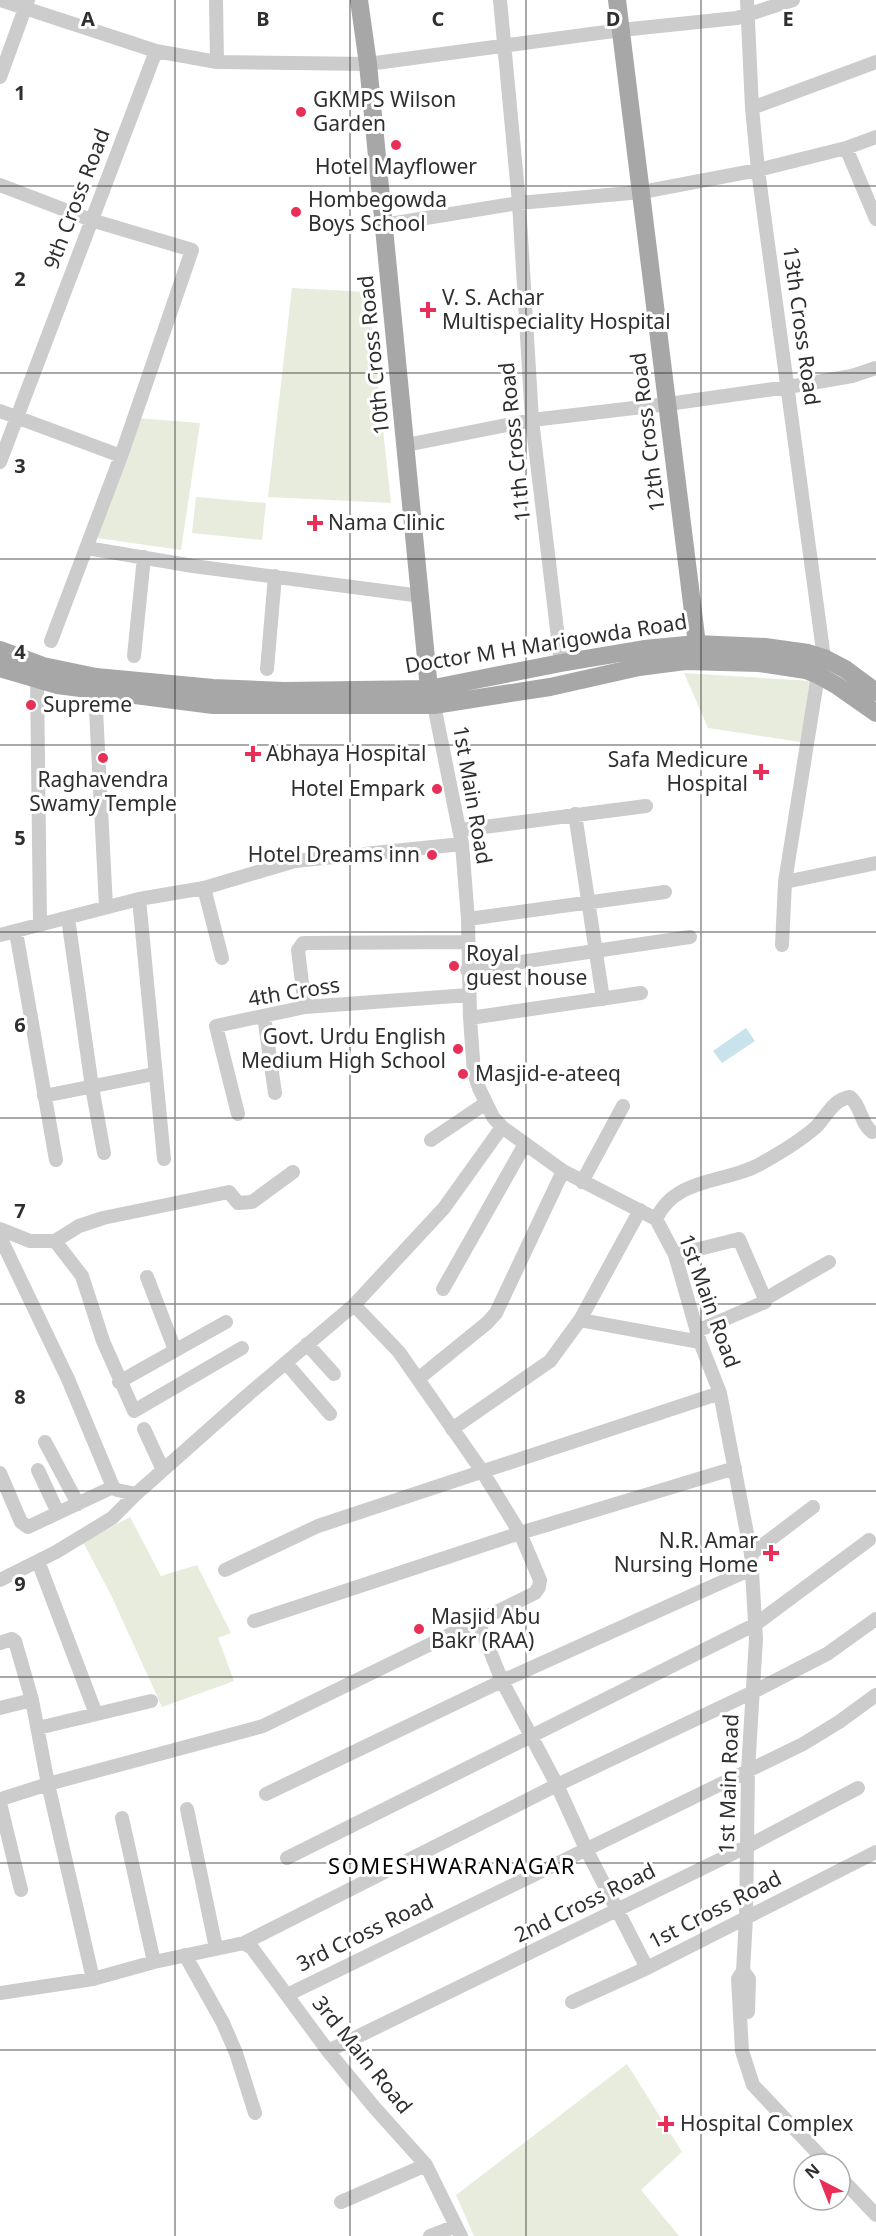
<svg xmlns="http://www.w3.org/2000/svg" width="876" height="2236" viewBox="0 0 876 2236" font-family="'Noto Sans',sans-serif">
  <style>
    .green { fill: #e7ecdc }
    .water { fill: #c8e3ec }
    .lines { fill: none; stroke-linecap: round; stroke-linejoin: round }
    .minor { stroke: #ccc; stroke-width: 14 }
    .major { stroke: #a7a7a7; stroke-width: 18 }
    .grid { fill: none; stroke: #2f2f2f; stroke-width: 1.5; stroke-opacity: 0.55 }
    .poi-dot { fill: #e82f57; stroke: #fff; stroke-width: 2 }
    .labels { text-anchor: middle; stroke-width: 6; stroke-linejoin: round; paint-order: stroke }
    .poi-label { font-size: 21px; fill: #2f2f2f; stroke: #fff; text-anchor: start }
    .street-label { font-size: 21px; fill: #2f2f2f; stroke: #fff }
    .neighbourhood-label { font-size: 22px; letter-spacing: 1.5px; fill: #000; stroke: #fff }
    .grid-label { font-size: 20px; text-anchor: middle; font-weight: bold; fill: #2f2f2f; stroke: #fff; stroke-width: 6; stroke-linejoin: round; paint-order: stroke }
  </style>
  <rect width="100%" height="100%" fill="#fff"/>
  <path class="green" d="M292 288 368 292 391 503 268 497Z
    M137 418 200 423 181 550 97 538Z
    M196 497 266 503 262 540 192 533Z
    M684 673 812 681 801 742 708 728Z
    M130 1517 161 1576 197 1565 231 1633 218 1638 234 1681 162 1707 111 1595 83 1542Z
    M627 2064 682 2152 641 2190 679 2236H474L456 2195Z"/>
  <path class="water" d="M746 1028 755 1041 722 1063 713 1051Z"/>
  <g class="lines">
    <path class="minor" d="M0 0 156 51 217 62 368 64 621 30 737 18 793 0
      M216 0 217 62
      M500 0 519 203 532 420 561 663
      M747 0 752 108 758 170 824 658
      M0 77 28 0
      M752 108 876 62
      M846 148 876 219
      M0 185 91 220 192 250 121 456 51 641
      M383 225 519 203 642 192 758 170 846 148 876 137
      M0 411 121 456
      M406 445 532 420 668 404 788 387 852 376 876 368
      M0 462 156 51
      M87 548 193 566 421 596
      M134 656 144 557
      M267 669 275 576
      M37 679 40 923
      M95 690 106 907
      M434 705 462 844 468 919 470 1018 474 1073 479 1088 493 1117 502 1127 563 1171 656 1219 675 1255 700 1342 720 1393 751 1554 756 1639 748 1770 746 1918 743 1971 738 1979 742 2051 753 2085 828 2164
      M575 814 603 999
      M461 830 646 806
      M785 882 876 863
      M204 888 222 958
      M139 899 164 1159
      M68 918 92 1087 104 1153
      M468 919 665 892
      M16 932 56 1160
      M0 935 139 899 204 888 295 861 462 844
      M782 945 785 882 818 675
      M467 970 690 937
      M305 1007 298 950 303 943 467 942
      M264 1016 275 1093
      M470 1018 641 993
      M44 1096 154 1074
      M238 1114 216 1026 305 1007 469 995
      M431 1140 486 1103
      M582 1182 623 1106
      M640 1210 580 1320 700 1342
      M656 1219C676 1176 726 1184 762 1163 780 1153 800 1141 816 1127 827 1116 832 1100 850 1097 862 1107 860 1123 872 1132
      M0 1229 30 1241H55L82 1276 103 1341 134 1411 242 1348
      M0 1237 68 1379 113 1487
      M55 1241 79 1226 103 1218 229 1192 238 1203 252 1202 293 1172
      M675 1255 739 1239 765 1299
      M147 1277 175 1350
      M443 1289 525 1144
      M697 1331 765 1302V1299L829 1262
      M307 1344 334 1374
      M286 1363 330 1414
      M418 1379 487 1323 496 1313 563 1171
      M119 1382 226 1322
      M144 1429 163 1470
      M452 1429 550 1361 580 1320
      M45 1442 78 1504
      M38 1470 58 1513
      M0 1473 21 1522 28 1527 113 1487 117 1490 136 1494 250 1393 354 1305
      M751 1554 813 1507
      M38 1561 96 1714
      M225 1570 318 1526 720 1393
      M0 1580 56 1552 112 1518 136 1494
      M254 1621 520 1533 482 1471 399 1352 354 1305 444 1208 502 1127
      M478 1621 502 1681 557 1785 586 1849 647 1968
      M0 1643 12 1639 15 1641 32 1700
      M0 1708 32 1700 48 1784 263 1726 535 1593 539 1587 540 1580 520 1533 735 1468
      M38 1728 151 1701
      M266 1794 502 1681 751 1569
      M0 1801 1 1799 48 1784 93 1979
      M0 1803 21 1890
      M187 1809 216 1948
      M122 1818 154 1962
      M287 1858 756 1624 869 1540
      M244 1943 252 1948 328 2051 374 2107 426 2165 461 2236
      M185 1955 223 2023 236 2053 255 2113
      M743 1971 749 1979 748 2012
      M0 1993 93 1979 154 1962 244 1943 557 1785 753 1692 827 1654 876 1619
      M287 1995 803 1744 839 1722 876 1695
      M572 2002 647 1968 876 1852
      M328 2051 748 1846 858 1788
      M840 2177 876 2215
      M341 2202 426 2165
      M430 2236 456 2226"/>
    <path class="major" d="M359 0 368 64 429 689 433 700
      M617 0 697 644
      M0 650 43 666 96 677 213 688 284 691 429 689 561 663 644 649 697 644 765 647 808 653 824 658 845 669 876 692
      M0 668 57 685 213 705H434L550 687 639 667 685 661 759 663 806 670 818 675 836 685 876 713"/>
  </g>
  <path class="grid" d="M175 0V2236M350 0V2236M526 0V2236M701 0V2236M0 186H876M0 373H876M0 559H876M0 745H876M0 932H876M0 1118H876M0 1304H876M0 1491H876M0 1677H876M0 1863H876M0 2050H876"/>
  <g class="poi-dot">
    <circle cx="301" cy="112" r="6"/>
    <circle cx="396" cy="145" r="6"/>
    <circle cx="296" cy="212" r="6"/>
    <path d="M425 301h6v6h6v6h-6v6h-6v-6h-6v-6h6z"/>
    <path d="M312 514h6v6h6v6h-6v6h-6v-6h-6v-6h6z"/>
    <circle cx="31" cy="705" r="6"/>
    <path d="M250 745h6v6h6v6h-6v6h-6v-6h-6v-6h6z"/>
    <circle cx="103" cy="758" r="6"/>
    <path d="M758 763h6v6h6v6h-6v6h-6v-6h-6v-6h6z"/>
    <circle cx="437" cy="789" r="6"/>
    <circle cx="432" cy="855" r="6"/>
    <circle cx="454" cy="966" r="6"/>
    <circle cx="458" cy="1049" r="6"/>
    <circle cx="463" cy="1074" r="6"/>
    <path d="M768 1544h6v6h6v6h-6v6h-6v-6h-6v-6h6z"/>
    <circle cx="419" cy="1629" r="6"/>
    <path d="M663 2115h6v6h6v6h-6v6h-6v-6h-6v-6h6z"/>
  </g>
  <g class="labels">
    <g class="poi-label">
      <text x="313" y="107">GKMPS Wilson<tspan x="313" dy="24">Garden</tspan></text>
      <text x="396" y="174" text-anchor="middle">Hotel Mayflower</text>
      <text x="308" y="207">Hombegowda<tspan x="308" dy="24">Boys School</tspan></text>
      <text x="442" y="305">V. S. Achar<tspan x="442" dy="24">Multispeciality Hospital</tspan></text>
      <text x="328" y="530">Nama Clinic</text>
      <text x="43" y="712">Supreme</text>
      <text x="266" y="761">Abhaya Hospital</text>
      <text x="748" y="767" text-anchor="end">Safa Medicure<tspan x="748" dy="24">Hospital</tspan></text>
      <text x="103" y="787" text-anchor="middle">Raghavendra<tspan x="103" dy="24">Swamy Temple</tspan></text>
      <text x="425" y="796" text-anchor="end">Hotel Empark</text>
      <text x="420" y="862" text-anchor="end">Hotel Dreams inn</text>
      <text x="466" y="961">Royal<tspan x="466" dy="24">guest house</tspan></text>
      <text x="446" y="1044" text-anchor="end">Govt. Urdu English<tspan x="446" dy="24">Medium High School</tspan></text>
      <text x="475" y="1081">Masjid-e-ateeq</text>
      <text x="758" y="1548" text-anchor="end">N.R. Amar<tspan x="758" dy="24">Nursing Home</tspan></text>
      <text x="431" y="1624">Masjid Abu<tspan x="431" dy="24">Bakr (RAA)</tspan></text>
      <text x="680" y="2131">Hospital Complex</text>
    </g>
    <g class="street-label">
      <text transform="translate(77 199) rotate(-69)" y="7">9th Cross Road</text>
      <text transform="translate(801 326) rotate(82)" y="7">13th Cross Road</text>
      <text transform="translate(374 355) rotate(-96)" y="7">10th Cross Road</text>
      <text transform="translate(648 432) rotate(-97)" y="7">12th Cross Road</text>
      <text transform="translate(515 442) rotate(-96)" y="7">11th Cross Road</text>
      <text transform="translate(546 644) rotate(-9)" y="7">Doctor M H Marigowda Road</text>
      <text transform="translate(472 795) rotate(80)" y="7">1st Main Road</text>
      <text transform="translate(294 992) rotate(-9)" y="7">4th Cross</text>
      <text transform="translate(709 1301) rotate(70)" y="7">1st Main Road</text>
      <text transform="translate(729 1784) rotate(-88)" y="7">1st Main Road</text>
      <text transform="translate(585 1903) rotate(-26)" y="7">2nd Cross Road</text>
      <text transform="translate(715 1910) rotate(-27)" y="7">1st Cross Road</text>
      <text transform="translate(365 1933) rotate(-26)" y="7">3rd Cross Road</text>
      <text transform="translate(362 2055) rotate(51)" y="7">3rd Main Road</text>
    </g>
    <g class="neighbourhood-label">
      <text x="452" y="1874">SOMESHWARANAGAR</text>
    </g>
  </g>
  <g class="grid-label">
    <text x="88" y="26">A</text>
    <text x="263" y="26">B</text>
    <text x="438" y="26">C</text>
    <text x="613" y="26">D</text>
    <text x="788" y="26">E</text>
    <text x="20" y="100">1</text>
    <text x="20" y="286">2</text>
    <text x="20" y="473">3</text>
    <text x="20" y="659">4</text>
    <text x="20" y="845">5</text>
    <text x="20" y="1032">6</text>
    <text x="20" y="1218">7</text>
    <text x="20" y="1404">8</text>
    <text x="20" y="1591">9</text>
  </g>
  <g transform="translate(822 2182) rotate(318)"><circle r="28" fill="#ffffff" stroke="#acacac" stroke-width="1.5"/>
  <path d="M0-4.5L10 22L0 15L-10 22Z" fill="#e82f57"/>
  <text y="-9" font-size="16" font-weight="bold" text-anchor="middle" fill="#2f2f2f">N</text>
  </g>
</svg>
